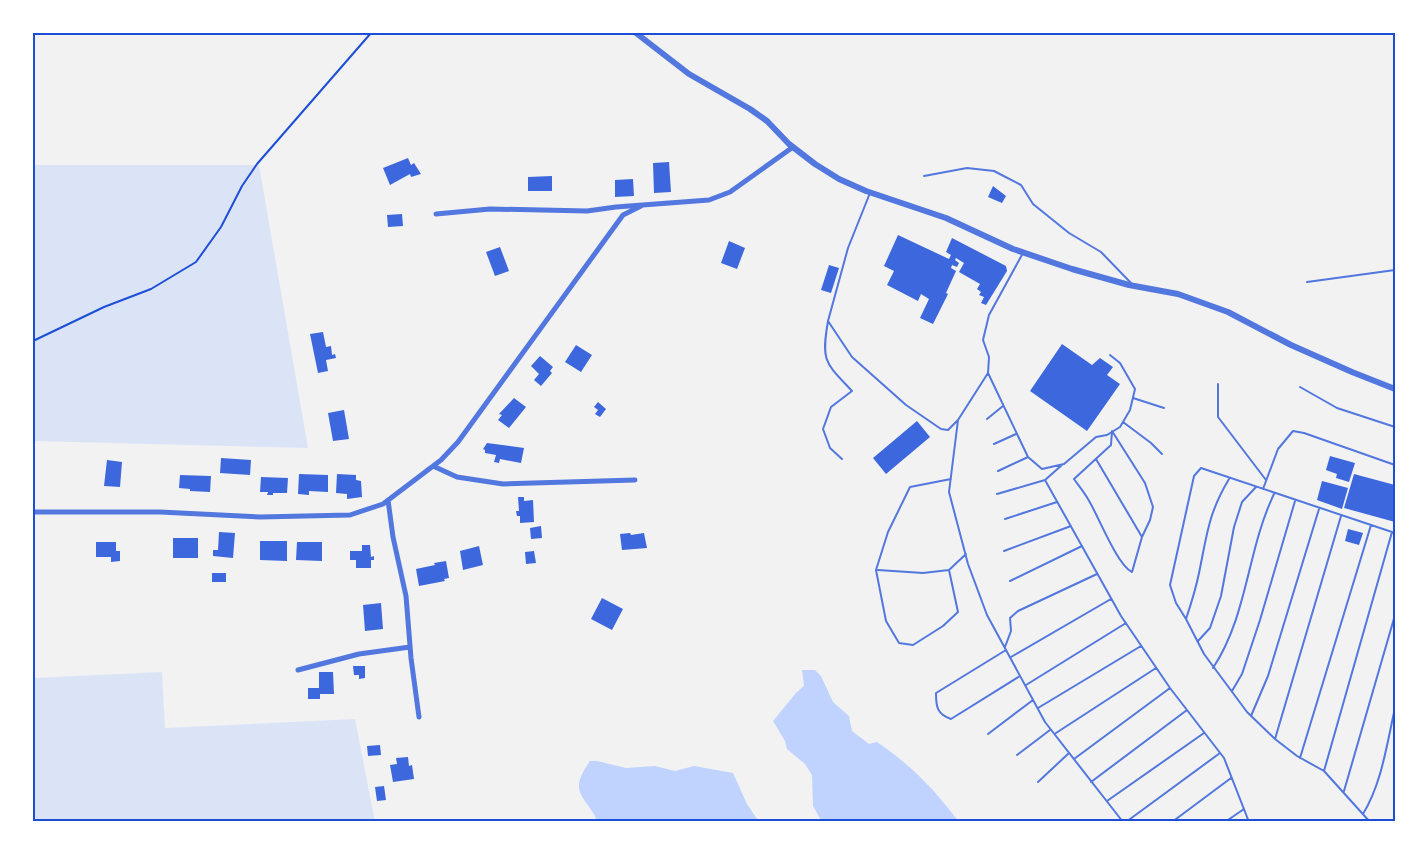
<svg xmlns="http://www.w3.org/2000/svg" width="1428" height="855" viewBox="0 0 1428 855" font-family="'DejaVu Sans',sans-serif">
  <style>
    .green { fill: #dbe4f7 }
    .water { fill: #bfd3fe }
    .building { fill: #3d67dc }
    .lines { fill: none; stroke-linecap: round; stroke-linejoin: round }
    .path { stroke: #1d4ed8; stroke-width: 2 }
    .service { stroke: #5277de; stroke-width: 2 }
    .minor { stroke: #5277de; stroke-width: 5 }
    .tertiary { stroke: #5277de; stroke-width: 6 }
    .neatline { fill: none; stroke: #1d4ed8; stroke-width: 2 }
  </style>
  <rect width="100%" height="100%" fill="#f2f2f2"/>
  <path class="green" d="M33 165H259L308 448 33 441Z
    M162 672 165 728 355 719 375 822H33V678Z"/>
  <path class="water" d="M802 670H815L821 676 833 702 849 716 852 731 869 744 877 742C913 767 933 788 959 822H822L813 806 812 775 805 764 787 749 785 741 773 721 796 693 804 686Z
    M590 761H597L626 768 655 766 675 771 694 766 733 773 747 804 759 822H598C585 794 567 794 590 761Z"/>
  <path class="building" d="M408 158 411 165 414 163 421 174 411 177 410 174 390 185 383 168Z
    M669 162 671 192 654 193 653 163Z
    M552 176V191H528V177Z
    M633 179 634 196 615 197V180Z
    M993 186 1006 196 1002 203 988 197Z
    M402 214 403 226 388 227 387 215Z
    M898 235 949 259 951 255 946 252 952 238 1006 266 1007 271 986 305 981 303 984 297 979 295 981 292 977 289 980 284 959 272 964 263 956 258 955 260 959 263 957 267 952 265 951 268 956 271 946 293 948 294 933 324 920 318 929 299 921 294 918 301 887 285 894 271 884 266Z
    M729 241 745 248 737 269 721 263Z
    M500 247 509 271 495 276 486 252Z
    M829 265 839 268 831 293 821 290Z
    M323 332 326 347 331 346 332 355 335 354 336 358 326 360 328 371 318 373 310 334Z
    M1062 344 1092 365 1100 358 1113 367 1107 375 1120 384 1087 431 1030 391Z
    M576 345 592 355 581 372 565 362Z
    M540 356 553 367 550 371 552 373 541 386 534 380 539 374 531 366Z
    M514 398 526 407 509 428 498 420 502 415 499 414Z
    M598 402 606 409 600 417 595 414 598 410 594 407Z
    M344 410 349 439 333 441 328 413Z
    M917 421 930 437 886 474 873 458Z
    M487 443 524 448 521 463 500 459 499 463 494 462 496 455 485 453V450L483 449Z
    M1330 456 1355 463 1349 482 1336 478 1337 474 1326 470Z
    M221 458 251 460 250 475 220 473Z
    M107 460 122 462 120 487 104 486Z
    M299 474 328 475V492L309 491V495L298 494Z
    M337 474 356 475V480L361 481 362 497 347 499V494L336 493Z
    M1354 474 1395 485V522L1344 508Z
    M180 475 211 476 210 492 190 491V489L179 488Z
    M261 477 288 478 287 493H273V495H267L268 492H260Z
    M1322 481 1348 488 1342 509 1317 500Z
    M518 497H524V501L533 500 534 522 520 523V516H517L516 511H519Z
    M541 526 542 538 531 539 530 528Z
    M1348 529 1363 533 1359 545 1345 541Z
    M219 532 235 533 233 558 213 556V550H218Z
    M630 533 631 535 644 533 647 548 622 550 620 534Z
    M173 538H198V558H173Z
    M260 541H287V561L260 560Z
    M96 542H116V551H120V561L111 562V557H96Z
    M297 542H322V561L296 560Z
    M362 545H370L371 557 374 556V560H371V568H356V560H350V551H362Z
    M479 546 483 565 463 570 460 551Z
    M534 551 536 563 526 564 525 552Z
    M446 561 449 578 444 579 445 581 419 586 416 569 435 565 434 563Z
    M212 573H226V582H212Z
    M602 598 623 609 612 630 591 619Z
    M381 603 383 629 365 631 363 605Z
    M353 666H365V678L359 679V675H354Z
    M319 672H333L334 694H320V699H308V688H319Z
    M380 745 381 755 368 756 367 746Z
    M408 757 409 766 412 765 414 779 393 782 390 765 397 764 396 758Z
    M384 786 386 800 377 801 375 787Z"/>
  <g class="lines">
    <path class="path" d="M33 341 104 307 151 289 196 262 221 227 242 186 257 164 371 33"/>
    <path class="service" d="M924 176 967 168 994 171 1021 185 1033 204 1069 233 1101 252 1131 283
      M870 193 848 248 828 321 852 357 906 405 941 429 948 430 958 420 988 373 989 357 983 340 989 315 1023 253
      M1307 282 1395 270
      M828 321C821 362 825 362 852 391L831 407 823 429 830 448 842 459
      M988 373 1028 457 1042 469 1064 464 1096 437 1107 435 1120 427 1130 410 1135 389 1120 363 1110 355
      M1218 384V417L1266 480
      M1300 387 1337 408 1395 427
      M1133 398 1164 408
      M987 419 1003 406
      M958 420 949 492 968 564 987 615 1045 722 1123 822
      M1123 422 1151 443 1162 454
      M1112 431 1145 483 1153 507 1150 520 1142 537 1132 572C1117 565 1098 515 1088 499 1084 492 1079 486 1074 479L1111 445Z
      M994 444 1016 434
      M1096 459 1142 537
      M998 471 1028 457
      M951 479 910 487 888 532 876 570 886 621 899 643 913 645 943 626 958 612 949 570 966 554
      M1045 480 1121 616 1170 688 1224 758 1249 822
      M1263 489 1278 449 1293 431 1304 433 1395 465
      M997 494 1045 480 1062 465
      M1005 519 1057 502
      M1004 551 1071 526
      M878 570 923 573 949 570
      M1010 581 1082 546
      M1186 619C1191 604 1196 588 1199 573 1207 535 1208 514 1229 479
      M1198 641 1210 628 1221 596 1234 527 1242 502 1256 487
      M1005 647 1011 631 1010 618 1018 611 1097 574
      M1006 650 936 693C936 707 937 714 951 719L1020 676
      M1011 657 1111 599
      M1213 668C1248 615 1247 550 1274 494
      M1026 685 1126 623
      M1232 691 1242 674 1260 620 1295 501
      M1038 708 1141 646
      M1251 716 1268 676 1319 509
      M1056 733 1156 668
      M988 734 1033 700
      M1275 739 1341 516
      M1017 755 1050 730
      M1300 758 1371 525
      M1074 759 1170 688
      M1324 771 1392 532
      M1038 782 1069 753
      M1091 782 1187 710
      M1344 791 1395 615
      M1107 801 1204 733
      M1363 814C1382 783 1387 743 1395 708
      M1126 822 1220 753
      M1172 822 1231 778
      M1225 822 1244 809
      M1370 822 1324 771 1297 756 1275 739 1247 712 1204 654 1186 619 1176 603 1170 585 1194 476 1201 468 1395 533"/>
    <path class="minor" d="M436 214 490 209 587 211 616 207 709 200 730 192 793 147
      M433 466 457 477 503 484 635 480
      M388 500 393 537 406 596 411 658 419 717
      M33 512H160L260 517 350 515 383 504 441 460 458 442 623 215 641 206
      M298 670 359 654 410 647"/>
    <path class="tertiary" d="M636 33 689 74 750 109 767 121 789 144 815 164 839 179 866 191 946 218 1013 249 1072 269 1129 285 1178 294 1228 312 1291 345 1352 372 1395 389"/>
  </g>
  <rect width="1428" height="855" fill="none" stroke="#ffffff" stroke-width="69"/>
  <rect x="34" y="34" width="1360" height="786" class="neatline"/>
</svg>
